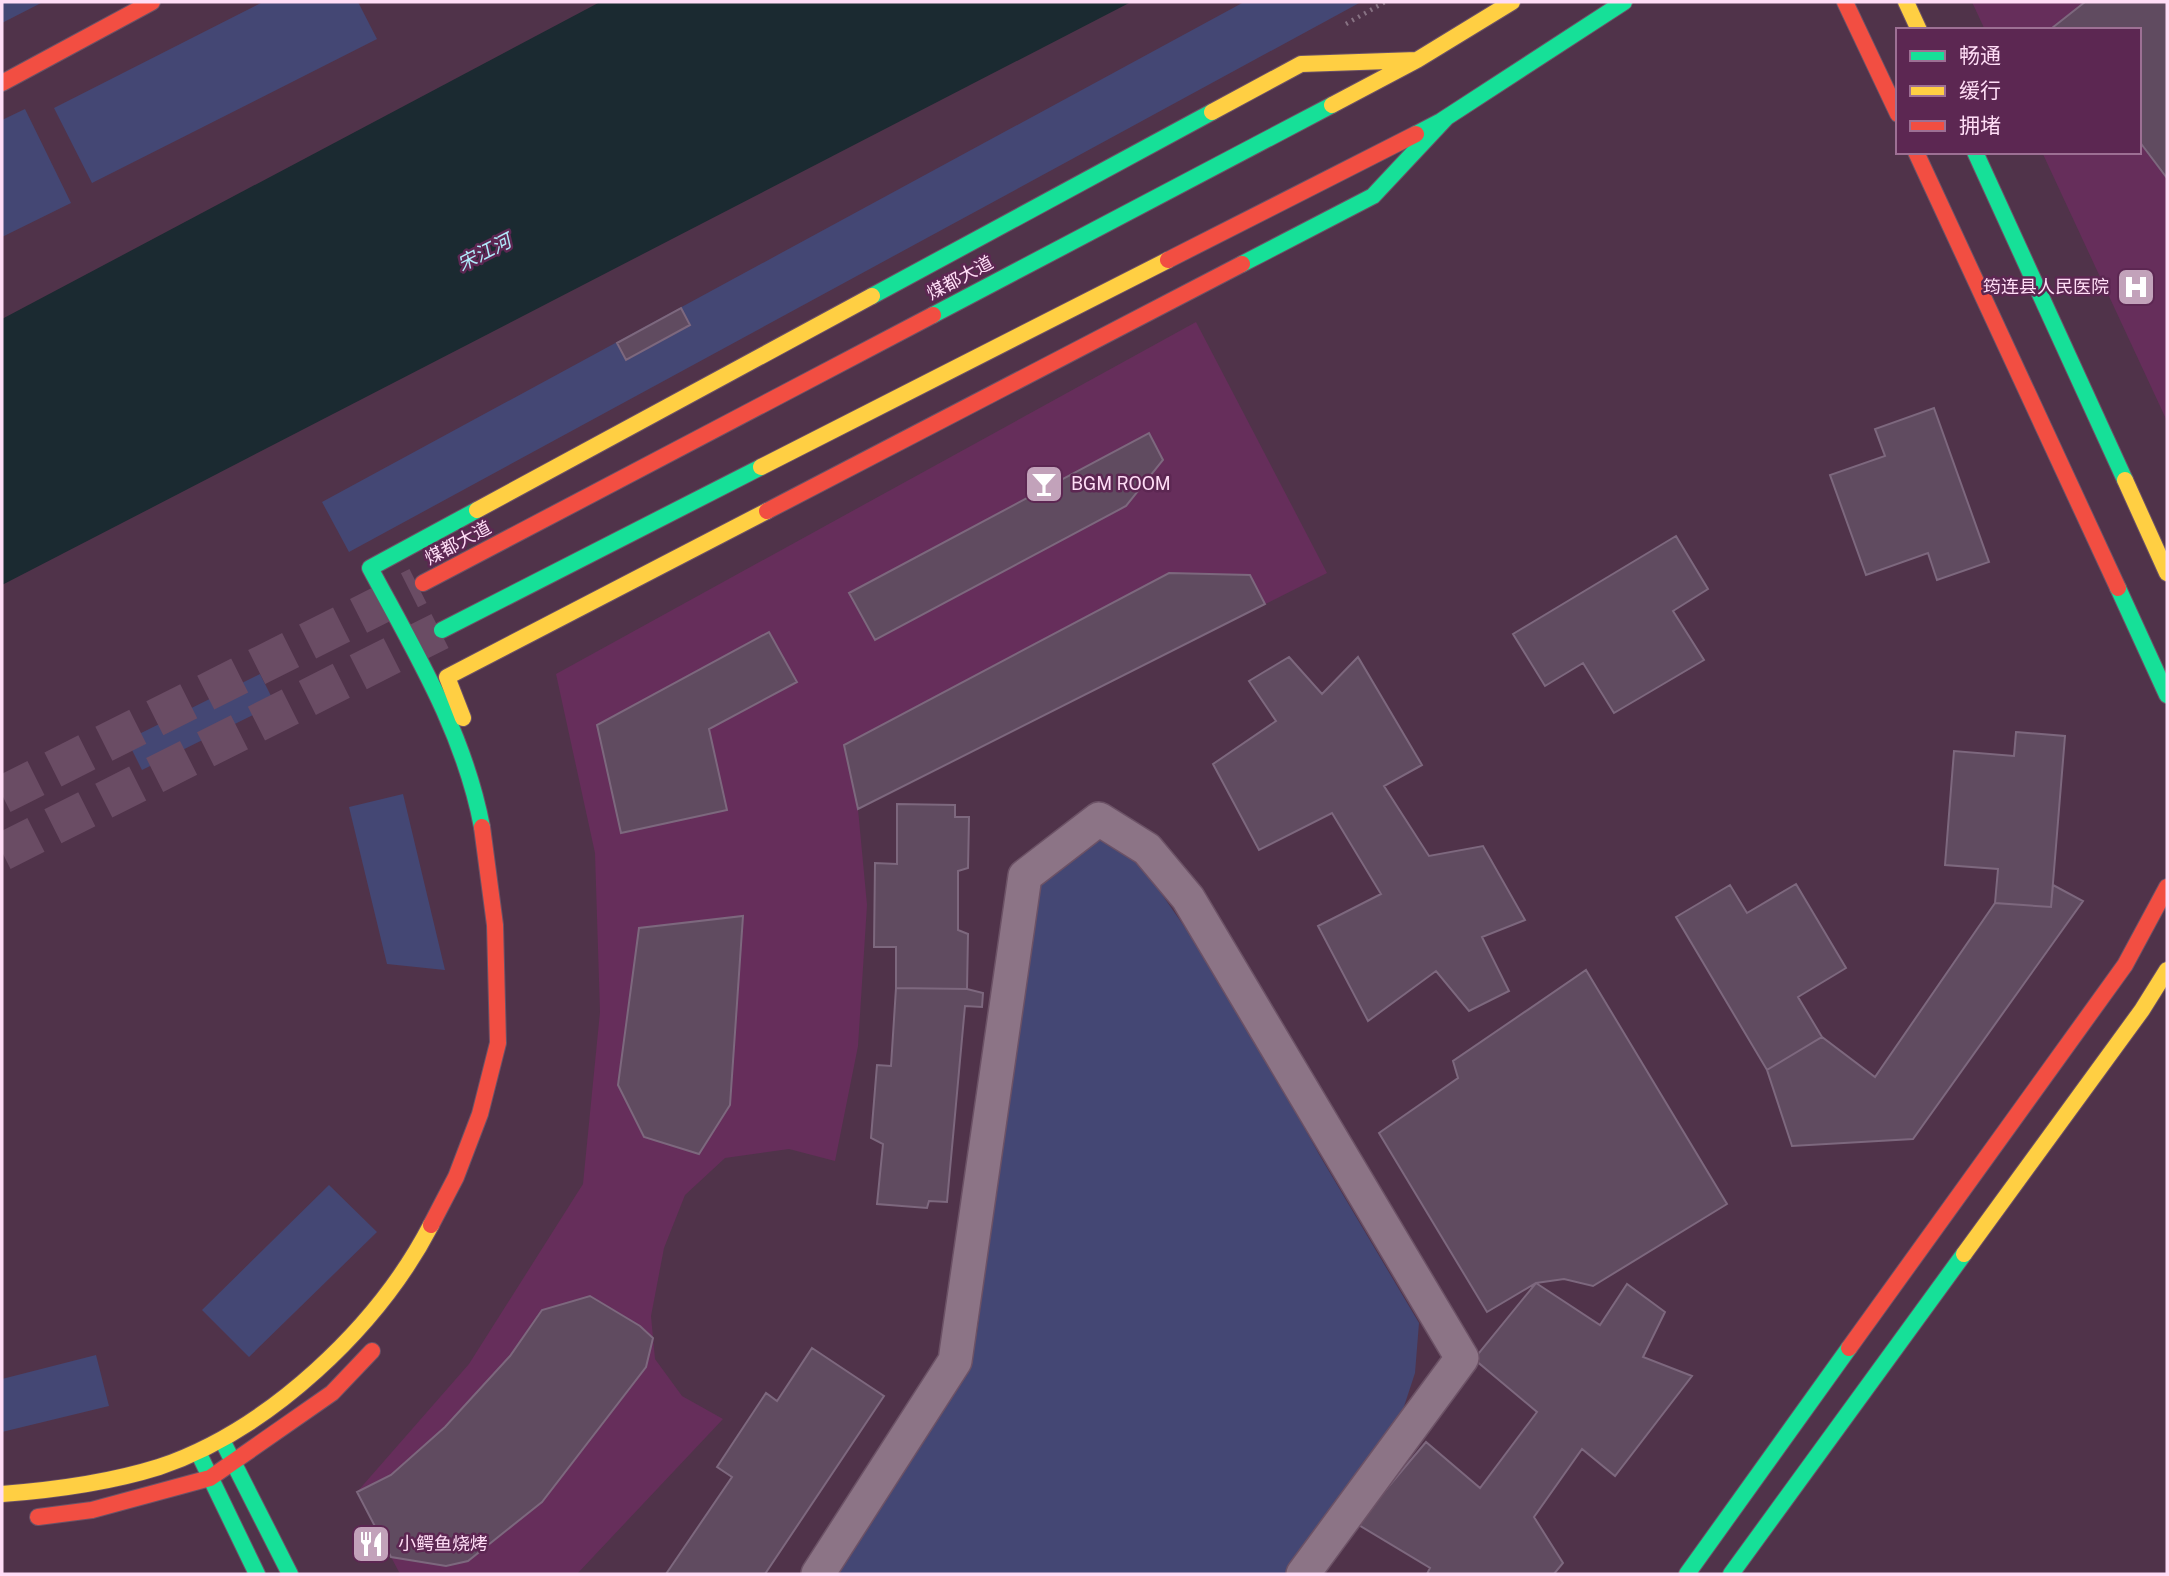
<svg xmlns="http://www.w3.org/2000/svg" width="2169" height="1576" viewBox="0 0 2169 1576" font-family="'Public Sans','Noto Sans SC',sans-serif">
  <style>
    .built { fill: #662e5b }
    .green { fill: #444774 }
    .water { fill: #1b2a31 }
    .building { fill: #604b60; stroke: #7d687e; stroke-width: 2 }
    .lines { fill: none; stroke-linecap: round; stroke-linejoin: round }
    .secondary-tunnel { stroke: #6a4c64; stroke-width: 38; stroke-dasharray: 38 19; stroke-linecap: butt }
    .street-casing { stroke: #6c5266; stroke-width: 36 }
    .fast-casing { stroke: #6c5266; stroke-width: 18 }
    .slow-casing { stroke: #6c5266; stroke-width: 18 }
    .jam-casing { stroke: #6c5266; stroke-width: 18 }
    .path { stroke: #877283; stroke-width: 4.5; stroke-dasharray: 2 5; stroke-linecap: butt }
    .street { stroke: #8c7486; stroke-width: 33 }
    .fast { stroke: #16e098; stroke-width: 16 }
    .slow { stroke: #ffcf43; stroke-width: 16 }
    .jam { stroke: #f24e42; stroke-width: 16 }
    .labels { text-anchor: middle; stroke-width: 5; stroke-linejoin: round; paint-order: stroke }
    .street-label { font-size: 18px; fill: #ffddf6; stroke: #5c2752 }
    .poi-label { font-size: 18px; fill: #ffddf6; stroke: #5c2752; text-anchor: start }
    .water-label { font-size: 19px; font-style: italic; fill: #b0ebfa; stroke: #5c2752 }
  </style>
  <rect width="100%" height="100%" fill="#50334a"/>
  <path class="built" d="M1972 2H2167V421L2042 152H2139V30H1985Z
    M1196 322 1327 573 858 809 867 905 858 1046 835 1161 789 1149 725 1158 685 1195 664 1248 651 1316 655 1359 682 1396 723 1419 577 1574H400L357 1492 469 1364 583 1184 600 1012 595 853 556 674Z"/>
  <path class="green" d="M2 2H43L2 23Z
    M263 2H358L377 39 92 183 54 108Z
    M1244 2H1361L349 552 322 502Z
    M25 109 71 203 2 237V120Z
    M260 674 275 704 142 770 127 740Z
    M403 794 445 970 387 964 349 807Z
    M1091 840 1111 842 1138 860 1227 988 1320 1156 1419 1323 1415 1373 1393 1440 1291 1574H834L977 1333 1037 883Z
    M329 1185 377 1232 249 1357 202 1310Z
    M96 1355 109 1406 2 1432V1379Z"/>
  <path class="water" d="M600 2H1131L2 585V319Z"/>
  <path class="building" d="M2085 2H2167V178L2139 141V30L2052 28Z
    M681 308 690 325 626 360 617 343Z
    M1934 408 1989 562 1937 580 1928 553 1866 575 1830 475 1885 456 1875 429Z
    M1149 433 1163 460 1126 506 875 640 849 593Z
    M1676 536 1708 589 1673 611 1704 660 1614 713 1583 663 1545 686 1513 634Z
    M1169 573 1250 575 1265 604 858 809 844 745Z
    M769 632 797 682 709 729 727 810 621 833 597 725Z
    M1289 657 1322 694 1358 657 1422 765 1384 786 1429 856 1483 846 1525 920 1482 937 1509 991 1469 1011 1436 971 1368 1021 1318 926 1381 894 1332 813 1259 850 1213 764 1276 721 1249 681Z
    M2016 732 2065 736 2051 907 1995 903 1998 869 1945 865 1954 751 2014 756Z
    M897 804 955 805V817H969L968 868 958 871V930L968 934 967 989 896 988V947H874L875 863 897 864Z
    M1796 884 1846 968 1798 997 1822 1037 1767 1070 1676 917 1730 885 1747 913Z
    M2053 885 2083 901 1913 1139 1792 1146 1767 1070 1822 1037 1875 1077 1995 903 2051 907Z
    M743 916 730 1105 699 1154 644 1137 618 1085 639 928Z
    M1586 970 1727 1204 1593 1286 1564 1279 1536 1283 1487 1312 1379 1133 1458 1078 1453 1061Z
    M896 988 967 989 983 993 982 1007 965 1006 947 1202 929 1201 927 1208 877 1204 883 1144 871 1138 877 1065 891 1066Z
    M1536 1283 1600 1325 1627 1284 1665 1312 1643 1357 1692 1376 1615 1476 1582 1449 1534 1517 1563 1563 1554 1574H1427L1430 1568 1357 1524 1426 1442 1480 1488 1537 1412 1474 1359Z
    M590 1296 640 1326 653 1338 646 1367 542 1502 468 1561 446 1566 391 1557 357 1492 391 1475 445 1427 510 1356 542 1310Z
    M812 1348 884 1396 765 1574H666L732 1477 717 1467 766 1393 777 1401Z"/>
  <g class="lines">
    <path class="secondary-tunnel" d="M2 795 418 586
      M2 852 440 631"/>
    <defs>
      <path id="street" d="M818 1574 955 1361 1025 876 1099 819 1147 849 1188 898 1462 1358 1303 1574"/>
      <path id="fast" d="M1416 134 1441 121 1624 2
        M1975 152 2125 480
        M1242 264 1373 196 1447 117
        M872 296 1212 112
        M933 315 1332 105
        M477 510 370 568C415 652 464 732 482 827
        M2118 588 2167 695
        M442 630 761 467
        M223 1442 290 1574
        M199 1454 257 1574
        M1687 1574 1849 1348
        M1731 1574 1964 1254"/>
      <path id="slow" d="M1906 2 1919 30
        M1332 105 1417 60 1512 2
        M1212 112 1301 64 1417 60
        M761 467 1168 260
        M2125 480 2167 573
        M477 510 872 296
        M463 718 447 677 767 511
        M1964 1254 2142 1010 2167 970
        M2 1494C55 1490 108 1483 159 1467 269 1430 378 1327 431 1225"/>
      <path id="jam" d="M1845 2 1898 114
        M2 83 152 2
        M1916 152 2118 588
        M1168 260 1416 134
        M767 511 1242 264
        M423 583 933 315
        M431 1225 456 1177 480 1114 498 1043 495 925 482 827
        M1849 1348 2125 965 2167 887
        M38 1517 92 1510 210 1478 332 1393 372 1351"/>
    </defs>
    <use href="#street" class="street-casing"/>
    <use href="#fast" class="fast-casing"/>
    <use href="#slow" class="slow-casing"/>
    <use href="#jam" class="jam-casing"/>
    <path class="path" d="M1346 24 1385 2"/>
    <use href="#street" class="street"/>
    <use href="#fast" class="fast"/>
    <use href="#slow" class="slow"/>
    <use href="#jam" class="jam"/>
  </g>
  <defs>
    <symbol id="hospital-square" viewBox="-11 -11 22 22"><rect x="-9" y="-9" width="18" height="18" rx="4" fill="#c2a2ba" stroke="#5c2752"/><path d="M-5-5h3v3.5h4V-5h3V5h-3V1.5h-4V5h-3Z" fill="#fff"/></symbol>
    <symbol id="bar-square" viewBox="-11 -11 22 22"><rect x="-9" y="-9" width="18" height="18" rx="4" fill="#c2a2ba" stroke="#5c2752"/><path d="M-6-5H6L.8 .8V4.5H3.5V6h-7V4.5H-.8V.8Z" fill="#fff"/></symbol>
    <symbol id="restaurant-square" viewBox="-11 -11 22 22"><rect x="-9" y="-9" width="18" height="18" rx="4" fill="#c2a2ba" stroke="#5c2752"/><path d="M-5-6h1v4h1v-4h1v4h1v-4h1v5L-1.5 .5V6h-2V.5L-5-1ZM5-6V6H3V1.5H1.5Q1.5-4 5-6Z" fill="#fff"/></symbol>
  </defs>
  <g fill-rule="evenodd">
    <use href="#hospital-square" x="2114" y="265" width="44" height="44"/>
    <use href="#bar-square" x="1022" y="462" width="44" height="44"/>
    <use href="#restaurant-square" x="349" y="1522" width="44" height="44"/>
  </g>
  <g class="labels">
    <g class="street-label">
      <text transform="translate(960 278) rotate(-28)" y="6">煤都大道</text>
      <text transform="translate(458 543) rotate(-28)" y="6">煤都大道</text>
    </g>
    <g class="poi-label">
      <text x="2109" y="293" text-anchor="end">筠连县人民医院</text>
      <text x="1071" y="490">BGM ROOM</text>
      <text x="398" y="1550">小鳄鱼烧烤</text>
    </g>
    <g class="water-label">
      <text transform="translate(484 252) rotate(-27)" y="7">宋江河</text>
    </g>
  </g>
  <rect width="2169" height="1576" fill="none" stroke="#ffddf6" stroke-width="7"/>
  <rect x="1896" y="28" width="245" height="126" fill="#5c2752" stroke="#9d7094" stroke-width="2"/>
  <rect x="1910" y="51" width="35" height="10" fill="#16e098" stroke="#9d7094" stroke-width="2"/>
  <text x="1959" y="63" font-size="21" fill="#ffddf6">畅通</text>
  <rect x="1910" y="86" width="35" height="10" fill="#ffcf43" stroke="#9d7094" stroke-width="2"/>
  <text x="1959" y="98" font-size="21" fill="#ffddf6">缓行</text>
  <rect x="1910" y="121" width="35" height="10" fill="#f24e42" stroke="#9d7094" stroke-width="2"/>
  <text x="1959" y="133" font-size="21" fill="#ffddf6">拥堵</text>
</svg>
